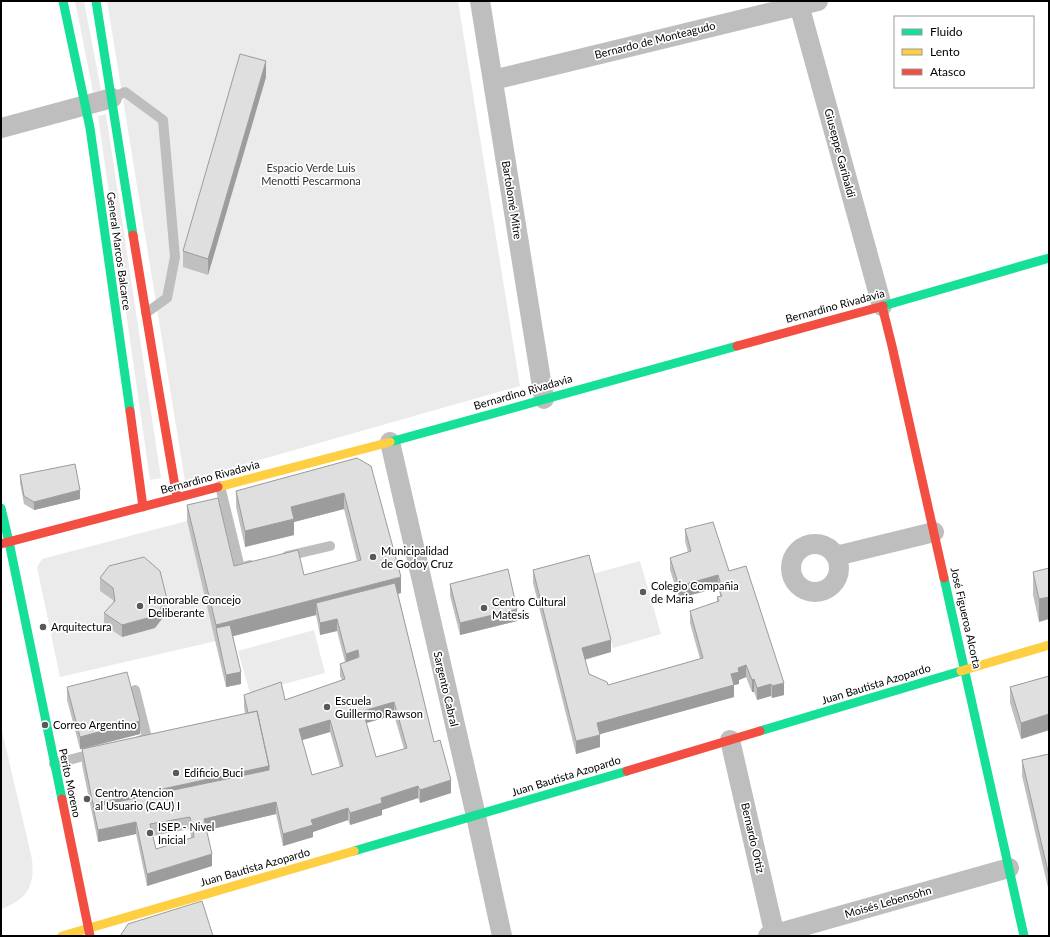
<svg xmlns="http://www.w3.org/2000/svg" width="1050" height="937" viewBox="0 0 1050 937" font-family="Lato,sans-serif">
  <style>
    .green { fill: #ebebeb }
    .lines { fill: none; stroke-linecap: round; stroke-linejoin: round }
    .lane { stroke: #bebebe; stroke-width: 10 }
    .street { stroke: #bebebe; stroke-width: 20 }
    .fast { stroke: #16e098; stroke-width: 9 }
    .slow { stroke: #ffcf43; stroke-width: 9 }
    .jam { stroke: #f24e42; stroke-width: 9 }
    .wall { fill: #c0c0c0; fill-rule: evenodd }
    .shaded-wall { fill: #9c9c9c }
    .building { fill: #dfdfdf; stroke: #9c9c9c; fill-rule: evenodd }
    .poi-dot { fill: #595959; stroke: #fff; stroke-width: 1.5 }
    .labels { text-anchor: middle; stroke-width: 3.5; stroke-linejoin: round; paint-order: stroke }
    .street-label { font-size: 11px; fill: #000; stroke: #fff }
    .park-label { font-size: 11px; fill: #323232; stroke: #fff }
    .poi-label { font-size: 11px; fill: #000; stroke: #fff; text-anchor: start }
  </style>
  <rect width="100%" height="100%" fill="#fff"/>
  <path class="green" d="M75 1H84L101 90 93 92Z
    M107 1H458L520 386 185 481Z
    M106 114 161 478 150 480 98 116Z
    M187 521 216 641 60 677 37 567 42 559Z
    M640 561 661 634 613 648 592 574Z
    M314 630 325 673 250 693 238 651Z
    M1 727 32 859C35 887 27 899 1 909Z"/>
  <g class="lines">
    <path class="lane" d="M112 98 125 92 163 120 175 257 167 298 146 313
      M220 486 240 568 250 565
      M287 556 330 546
      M135 690 147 738 139 741
      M54 764 95 753"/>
    <path class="street" d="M480 1 544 399
      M798 1 882 306
      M493 80 818 1
      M1 128 112 98
      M390 442 476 816 502 936
      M791 568a24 24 0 1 1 48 0a24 24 0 1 1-48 0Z
      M836 556 934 532
      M730 740 775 936
      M768 936 1009 868"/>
    <path class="fast" d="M63 1 90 128 130 411
      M96 1 133 235
      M883 306 1049 258
      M390 442 737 346
      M1 508 9 542 62 799
      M944 578 1024 936
      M760 731 961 671
      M354 851 627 771"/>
    <path class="slow" d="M218 487 390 442
      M961 671 1049 645
      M62 936 354 851"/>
    <path class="jam" d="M133 235 156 374 177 498
      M882 306 892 346 944 578
      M737 346 883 306
      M130 411 143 507
      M1 544 218 487
      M627 771 760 731
      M62 799 90 936"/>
  </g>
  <path class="wall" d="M266 77 208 275 183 267V251Z
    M357 458 401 593 398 594 434 742 451 793 420 803 418 798 382 810V815L350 825 348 820 313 832V837L283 846 276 814 207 830 212 866 147 886 136 834 98 842 82 765V749H80L67 700V687L140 734 91 747 245 714 244 707V695L285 700 342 680 340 676V664L345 662 337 631 320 635 316 615 233 636 241 684 226 687 187 521V505L234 566 304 575 357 561 344 509 294 522V535L245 547 236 507V491ZM394 715 404 749 376 757 366 723ZM330 732 340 767 312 775 302 740ZM190 829 191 838 156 849 153 836Z
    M20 475 80 499 34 510 24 504 20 483Z
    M685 529 729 571 784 695 772 698 771 696 757 700 754 692H752L746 677 739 680V684L734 685V697L600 734V747L576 754 533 583V570L611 652 585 660 589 674 608 685 700 659 690 623V611L717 602V597L720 596V594L718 588 679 598 670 570V558L688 552 685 541Z
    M1049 568 1039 622 1033 595V572Z
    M100 578 167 612 155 628 122 637 104 625V613L113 603V600L100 591Z
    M450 584 517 621 460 635 450 596Z
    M1049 676V730L1021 739 1010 703V687Z
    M1049 754V892L1022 776V760Z"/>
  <path class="shaded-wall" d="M266 61V77L208 275V259Z
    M80 490V499L34 510V502Z
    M344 493V509L294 522V535L245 547V531L291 507Z
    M718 575V588L679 598V586Z
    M401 577V593L318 614 316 603V615L218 640 216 628V641V625Z
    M1049 597V619L1039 622V599Z
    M167 599V612L155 628 122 637V625Z
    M517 609V621L460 635V623Z
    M337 619V631L320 635V623Z
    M611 640V652L582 660V648Z
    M358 650V662L346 666V654Z
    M746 665V677L739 680V684L734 685V697L597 735V723L731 674 738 668Z
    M241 672V684L226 687V675Z
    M754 679V692H752V680Z
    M784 683V695L772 698V686Z
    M771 684V696L757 700V688Z
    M394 702V715L363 724V711Z
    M1049 714V730L1021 739V723Z
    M330 720V732L299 741V729Z
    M140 721V734L80 749V737Z
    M600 735V747L576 754V741Z
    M269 766V782L93 807V804Z
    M451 780V793L420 803V790Z
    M418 786V798L382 810V815L350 825V813L381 798Z
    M276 802V814L204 831V819Z
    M348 808V820L313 832V837L283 846V834L311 820Z
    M136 822V834L98 842V830Z
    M212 854V866L147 886V874Z"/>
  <path class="building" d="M240 54 266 61 208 259 183 251Z
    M357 458 371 466 401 577 216 625 187 505 218 498 234 566 298 550 304 575 361 560 344 493 291 507 294 519 245 531 236 491Z
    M75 464 80 490 34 502 24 496 20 475Z
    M713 522 729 571 746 566 784 683 772 686 771 684 757 688 754 679 752 680 746 665 738 668 739 672 731 674 734 685 597 723 600 735 576 741 533 570 589 555 611 640 582 648 589 674 607 682 608 685 703 658 690 611 719 601 717 597 722 596 720 592 723 591 718 575 679 586 670 558 691 551 685 529Z
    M144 557 160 571 167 599 155 616 122 625 104 613 115 601 113 588 100 578 109 566Z
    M1049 568V597L1039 599 1033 572Z
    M508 569 517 609 460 623 450 584Z
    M395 583 434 742 440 740 451 780 420 790 418 786 381 798 382 803 350 813 348 808 311 820 313 825 283 834 276 802 204 819 212 854 147 874 136 822 98 830 93 807 269 770V766L257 711 248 713 244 695 281 682 285 700 345 679 340 664 359 657 358 650 346 654 337 619 320 623 316 603ZM394 702 407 748 376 757 363 711ZM330 720 343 766 312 775 299 729ZM190 817 194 837 156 849 150 824Z
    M230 625 241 672 226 675 216 628Z
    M127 672 140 721 80 737 67 687Z
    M1049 676V714L1021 723 1010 687Z
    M257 711 269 766 93 804 82 749Z
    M1049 754V876L1022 760Z
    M202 901 213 936H120L128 924Z"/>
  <g class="poi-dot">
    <circle cx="373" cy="557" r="4"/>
    <circle cx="643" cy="592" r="4"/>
    <circle cx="140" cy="606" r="4"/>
    <circle cx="484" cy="608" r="4"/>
    <circle cx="43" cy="627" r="4"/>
    <circle cx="327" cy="707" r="4"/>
    <circle cx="45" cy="725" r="4"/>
    <circle cx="176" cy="773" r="4"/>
    <circle cx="87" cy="799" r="4"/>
    <circle cx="150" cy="833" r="4"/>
  </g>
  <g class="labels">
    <g class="street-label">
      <text transform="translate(655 40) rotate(-14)" y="4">Bernardo de Monteagudo</text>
      <text transform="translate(840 153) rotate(75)" y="4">Giuseppe Garibaldi</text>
      <text transform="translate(512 200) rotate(81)" y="4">Bartolomé Mitre</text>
      <text transform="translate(119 251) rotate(82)" y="4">General Marcos Balcarce</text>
      <text transform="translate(835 306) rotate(-15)" y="4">Bernardino Rivadavia</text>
      <text transform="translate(523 392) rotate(-16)" y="4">Bernardino Rivadavia</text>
      <text transform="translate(210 477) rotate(-15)" y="4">Bernardino Rivadavia</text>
      <text transform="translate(966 618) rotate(77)" y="4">José Figueroa Alcorta</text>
      <text transform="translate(876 684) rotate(-17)" y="4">Juan Bautista Azopardo</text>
      <text transform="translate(446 689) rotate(77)" y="4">Sargento Cabral</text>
      <text transform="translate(566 776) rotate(-17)" y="4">Juan Bautista Azopardo</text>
      <text transform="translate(70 783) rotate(78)" y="4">Perito Moreno</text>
      <text transform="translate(753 838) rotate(77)" y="4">Bernardo Ortiz</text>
      <text transform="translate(255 867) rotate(-16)" y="4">Juan Bautista Azopardo</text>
      <text transform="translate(888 902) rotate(-16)" y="4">Moisés Lebensohn</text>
    </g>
    <g class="park-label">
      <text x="311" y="172">Espacio Verde Luis<tspan x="311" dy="13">Menotti Pescarmona</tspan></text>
    </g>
    <g class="poi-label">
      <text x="381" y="555">Municipalidad<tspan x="381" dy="13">de Godoy Cruz</tspan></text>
      <text x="651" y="590">Colegio Compañia<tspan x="651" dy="13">de Maria</tspan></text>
      <text x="148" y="604">Honorable Concejo<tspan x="148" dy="13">Deliberante</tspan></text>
      <text x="492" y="606">Centro Cultural<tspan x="492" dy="13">Matesis</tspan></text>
      <text x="51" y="631">Arquitectura</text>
      <text x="335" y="705">Escuela<tspan x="335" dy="13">Guillermo Rawson</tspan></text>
      <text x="53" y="729">Correo Argentino</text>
      <text x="184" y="777">Edificio Buci</text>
      <text x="95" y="797">Centro Atencion<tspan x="95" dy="13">al Usuario (CAU) I</tspan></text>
      <text x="158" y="831">ISEP - Nivel<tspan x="158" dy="13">Inicial</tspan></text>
    </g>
  </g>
  <rect width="1050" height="937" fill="none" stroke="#000000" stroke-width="4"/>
  <rect x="894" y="16" width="140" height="72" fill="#ffffff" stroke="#999999"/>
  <rect x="902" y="29" width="20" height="6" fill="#16e098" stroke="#999999"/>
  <text x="930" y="36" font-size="12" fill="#000000">Fluido</text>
  <rect x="902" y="49" width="20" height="6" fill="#ffcf43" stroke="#999999"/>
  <text x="930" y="56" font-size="12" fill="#000000">Lento</text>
  <rect x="902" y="69" width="20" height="6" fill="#f24e42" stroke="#999999"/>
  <text x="930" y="76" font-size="12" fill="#000000">Atasco</text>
</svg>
